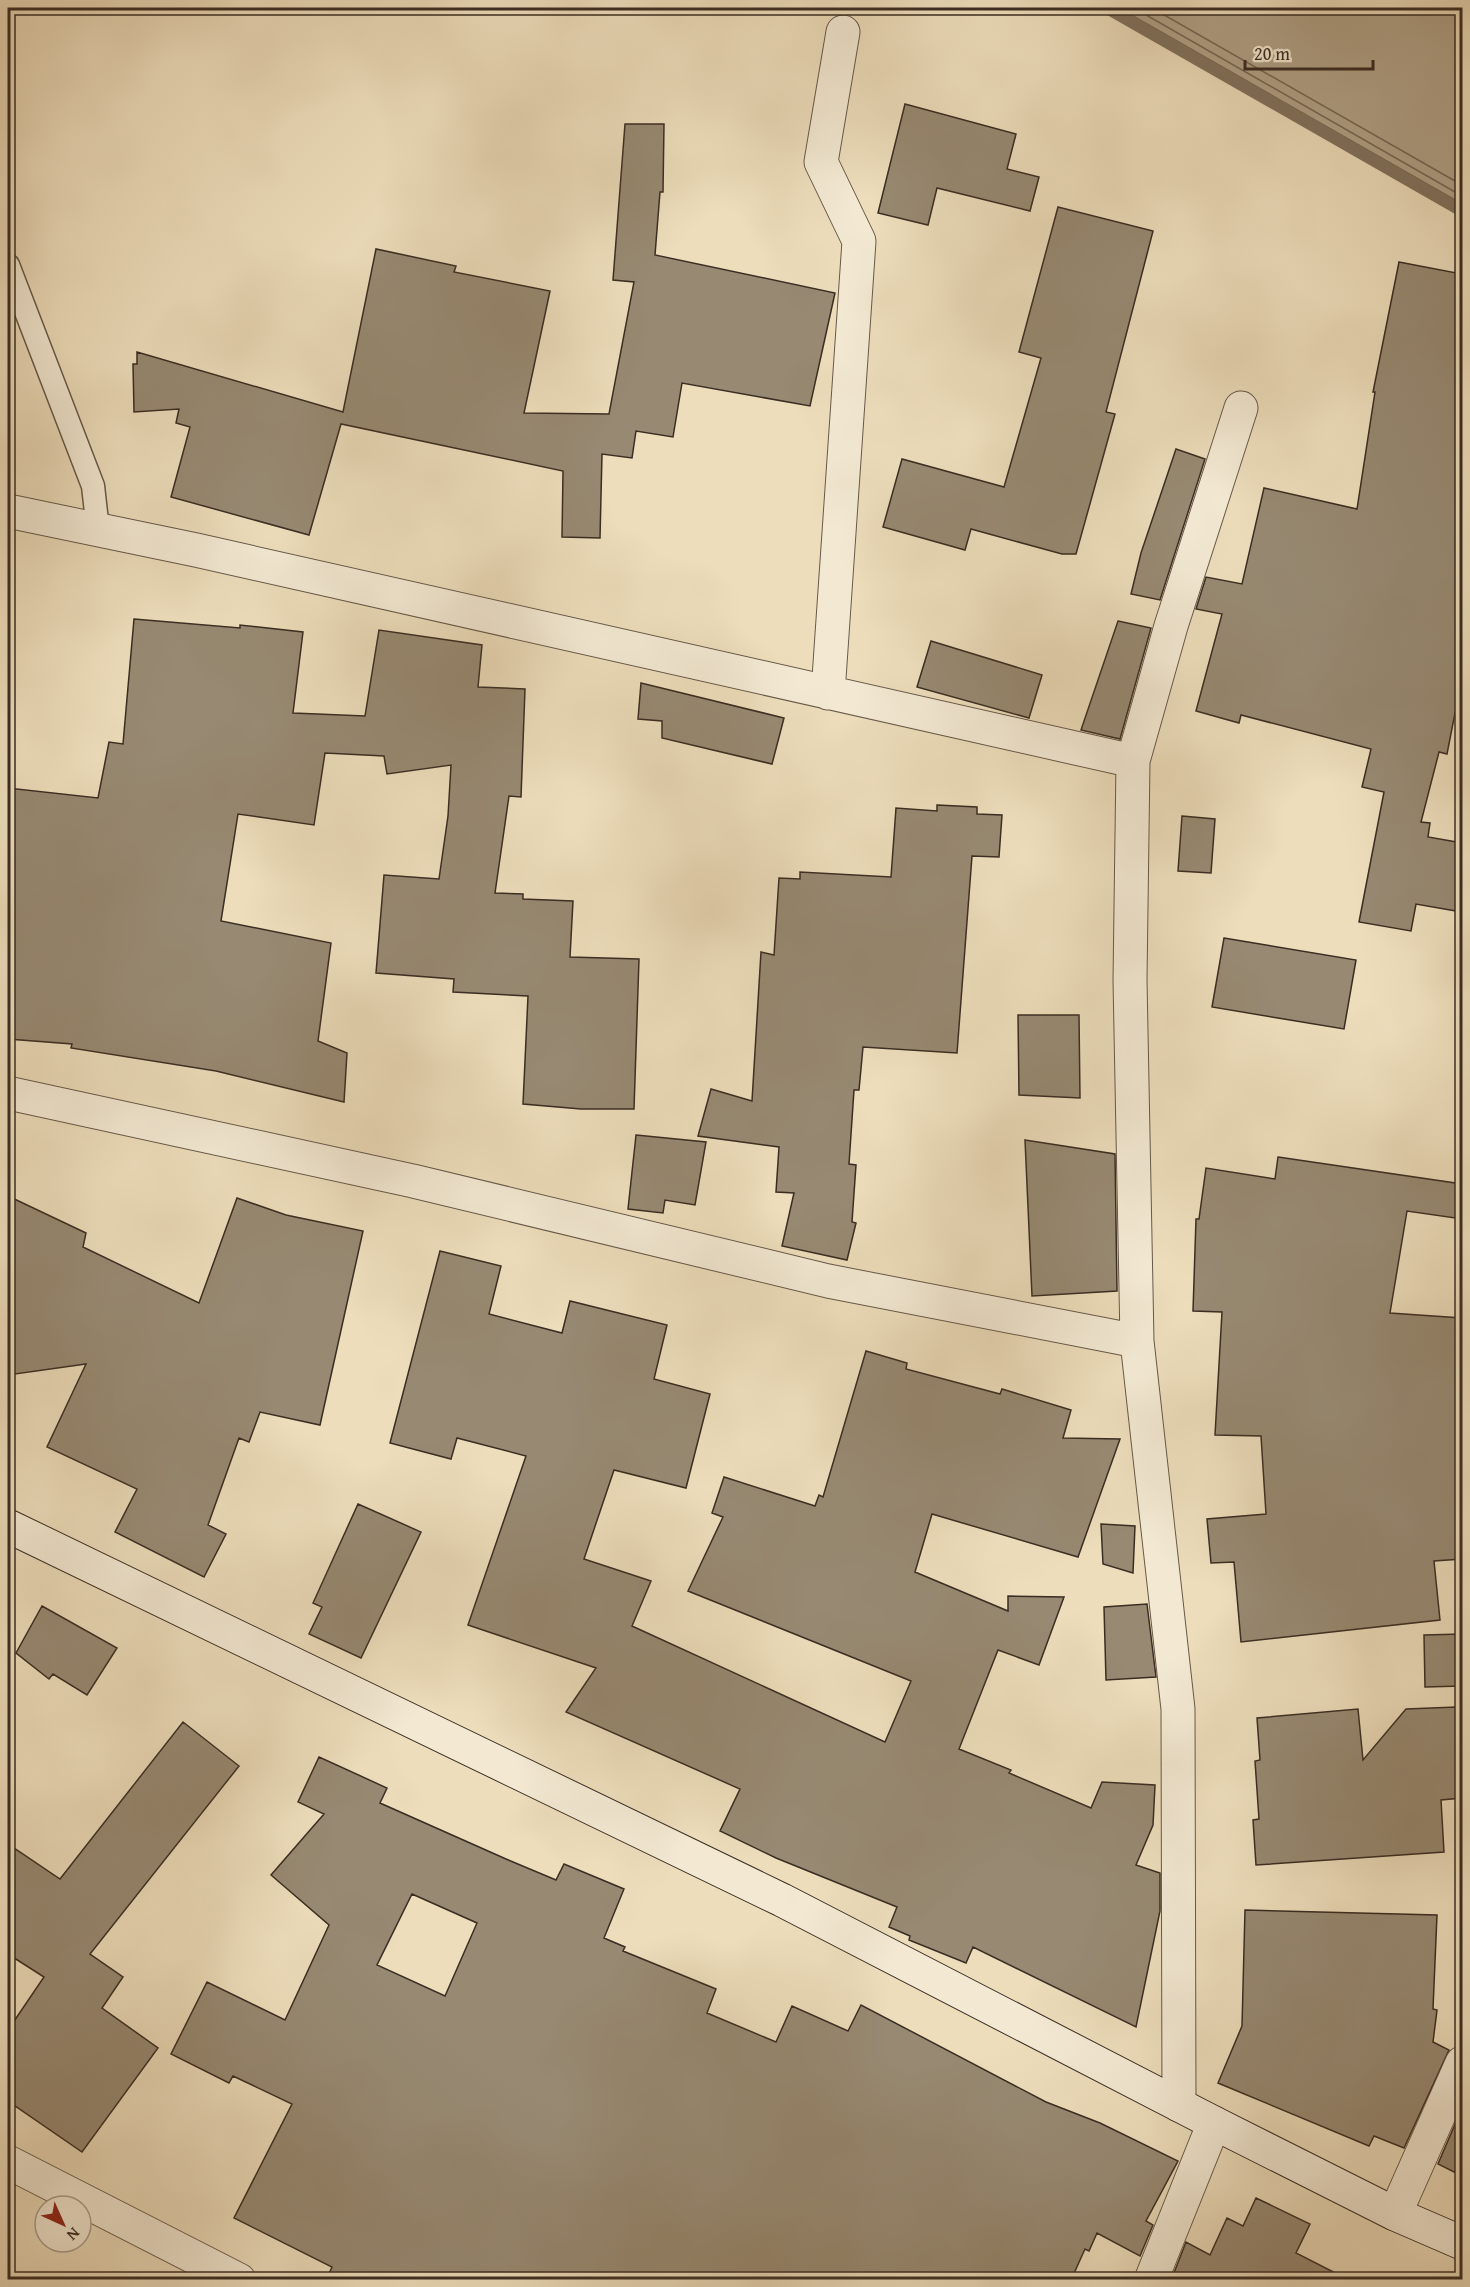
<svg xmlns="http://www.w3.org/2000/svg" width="1470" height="2287" viewBox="0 0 1470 2287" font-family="'Gentium Book Plus',serif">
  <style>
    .water { fill: #b0a187; stroke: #81735f; stroke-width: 1.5 }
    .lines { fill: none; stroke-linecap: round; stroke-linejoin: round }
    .shore { stroke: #756755; stroke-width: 1.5 }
    .stream { stroke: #81735f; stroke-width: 12 }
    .building { fill: #978972; stroke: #3a2d23; stroke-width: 1.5; fill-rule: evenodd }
    .lane-casing { stroke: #675949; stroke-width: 25 }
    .street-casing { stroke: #675949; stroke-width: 35 }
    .secondary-casing { stroke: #3a2d23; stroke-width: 35 }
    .lane { stroke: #f3e9d3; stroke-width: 22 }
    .street { stroke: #f3e9d3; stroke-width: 33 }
    .secondary { stroke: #f3e9d3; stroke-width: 33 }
  </style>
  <rect width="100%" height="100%" fill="#edddbb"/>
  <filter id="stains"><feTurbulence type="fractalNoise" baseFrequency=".00333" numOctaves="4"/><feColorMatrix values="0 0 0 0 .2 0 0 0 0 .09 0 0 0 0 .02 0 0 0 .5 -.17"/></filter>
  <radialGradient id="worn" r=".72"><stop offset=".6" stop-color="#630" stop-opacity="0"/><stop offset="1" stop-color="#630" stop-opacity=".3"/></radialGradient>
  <path class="water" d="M1107 8H1462V211Z"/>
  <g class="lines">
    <path class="shore" d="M1119 8 1462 204
      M1134 8 1462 196
      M1152 8 1462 185"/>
    <path class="stream" d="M1107 8 1462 211"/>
  </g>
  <path class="building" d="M905 104 1016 134 1007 169 1039 177 1030 211 937 188 928 225 878 213Z
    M625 124H664L663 192H660L655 255 835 293 810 406 682 383 673 437 636 431 632 458 602 454 600 538 562 537 563 471 341 424 309 535 171 497 190 427 176 423 179 409 134 412 133 364H137V352L343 412 376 249 456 266 454 272 550 291 524 413 609 414 634 282 613 280Z
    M1058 207 1153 231 1106 412 1115 414 1076 554H1062L971 529 965 550 883 527 902 459 1004 487 1041 358 1019 352Z
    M1399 262 1462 274V714L1455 713 1447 754 1439 752 1421 822 1430 823 1428 837 1462 843V912L1416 904 1411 931 1359 922 1384 792 1362 787 1371 749 1241 715 1239 723 1196 711 1222 614 1196 609 1206 577 1242 584 1264 488 1357 509 1375 392H1373Z
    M1176 449 1205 459 1160 600 1131 594 1141 553Z
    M134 619 240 628V625L303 632 293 713 365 716 379 630 482 645 478 687 525 689 521 797 509 796 495 893 523 894V899L573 901 570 957 639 959 634 1109H581L523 1104 528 996 453 992 454 979 376 973 384 875 439 879 448 816 451 765 387 774 384 756 325 753 314 825 238 814 221 921 331 943 318 1041 347 1053 344 1102 216 1071 71 1048 72 1044 8 1039V918L14 832 8 831V788L98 798 109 742 123 744Z
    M1118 621 1151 628 1120 739 1081 730Z
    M931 641 1042 675 1029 718 917 687Z
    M641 683 784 718 772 764 662 738V721L638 719Z
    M937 805 977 807V814L1002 815 999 857 972 856 957 1053 863 1047 859 1090H854L849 1164 856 1165 852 1222 856 1223 847 1260 782 1246 794 1193 776 1192 779 1147 698 1136 711 1089 752 1101 761 952 774 955 779 878 800 879V872L891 877 896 808 937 811Z
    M1182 816 1215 819 1211 873 1178 871Z
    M1224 938 1356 960 1344 1029 1212 1007Z
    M1018 1015H1079L1080 1098 1019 1095Z
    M636 1135 706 1142 695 1205 665 1200 663 1213 628 1209Z
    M1025 1140 1115 1154 1117 1291 1032 1296Z
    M1278 1157 1462 1184V1219L1407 1211 1390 1313 1462 1318V1410H1458L1462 1478V1507L1459 1508 1462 1559 1434 1561 1440 1620 1241 1642 1234 1562 1211 1563 1207 1519 1266 1514 1261 1436 1215 1435 1222 1312 1193 1311 1196 1219H1199L1206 1168 1275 1179Z
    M8 1196 86 1233 83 1247 199 1303 237 1198 286 1215 363 1231 320 1425 260 1412 249 1442 239 1438 208 1525 226 1534 204 1577 115 1532 137 1489 47 1447 86 1364 8 1375Z
    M440 1251 501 1266 489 1314 562 1333 570 1301 667 1325 654 1379 710 1394 686 1488 614 1470 584 1559 651 1581 632 1626 885 1742 911 1681 688 1591 723 1517 712 1513 724 1477 815 1506 819 1495 823 1497 866 1351 907 1363 906 1369 1000 1394 1002 1389 1071 1410 1063 1438 1120 1439 1078 1557 932 1514 915 1572 1008 1611V1596L1064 1597 1039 1665 998 1650 959 1749 1011 1770 1009 1773 1091 1808 1102 1782 1155 1785 1153 1825 1136 1865 1160 1873V1911L1136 2027 973 1947 966 1963 909 1940 910 1936 889 1927 897 1907 776 1858 720 1831 740 1789 566 1712 596 1668 468 1625 526 1456 457 1438 451 1459 390 1443Z
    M358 1504 421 1532 361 1658 309 1634 322 1607 313 1603Z
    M1101 1524 1135 1526 1133 1573 1103 1564Z
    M1147 1604 1156 1677 1106 1680 1104 1607Z
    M42 1606 117 1648 87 1695 53 1674 49 1679 16 1653Z
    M1462 1634V1686L1425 1687 1424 1635Z
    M1456 1707 1462 1798 1441 1800 1444 1852 1256 1865 1253 1820 1259 1819 1255 1761 1260 1760 1257 1718 1358 1709 1363 1760 1406 1709Z
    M183 1722 239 1766 90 1954 123 1977 102 2008 158 2048 82 2152 8 2101V2030L44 1977 8 1954V1844L60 1879Z
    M319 1757 387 1788 380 1803 506 1859 556 1880 564 1864 624 1889 604 1938 625 1947 623 1951 716 1989 707 2013 776 2042 792 2006 848 2031 861 2005 1046 2102 1100 2123 1178 2161 1146 2221 1153 2225 1140 2256 1097 2233 1089 2251 1085 2249 1071 2280H326L332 2267 234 2218 292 2104 233 2076 229 2083 171 2054 207 1982 285 2020 329 1925 271 1875 324 1814 298 1802ZM412 1894 477 1923 445 1996 377 1965Z
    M1245 1910 1437 1915 1433 2009 1437 2010 1433 2042 1449 2050 1404 2148 1374 2136 1369 2146 1218 2083 1242 2026Z
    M1462 2108V2176L1438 2164Z
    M1256 2198 1310 2224 1296 2253 1349 2280H1186L1174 2273 1186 2242 1210 2255 1227 2218 1243 2226Z"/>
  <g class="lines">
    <defs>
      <path id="lane" d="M8 265 93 486 98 530"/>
      <path id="street" d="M8 511 196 550 1133 761
        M828 693 859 241 821 162 843 32
        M8 1093 413 1181 828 1281 1137 1341
        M1179 2105 1178 1709 1137 1341 1130 980 1133 761 1171 626 1241 408
        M8 2162 239 2280
        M1395 2214 1462 2063
        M1151 2280 1214 2123"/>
      <path id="secondary" d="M8 1526 782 1900 1214 2123 1395 2214 1462 2243"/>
    </defs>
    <use href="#lane" class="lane-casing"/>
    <use href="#street" class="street-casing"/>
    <use href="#secondary" class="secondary-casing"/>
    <use href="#lane" class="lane"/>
    <use href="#street" class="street"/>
    <use href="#secondary" class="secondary"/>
  </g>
  <rect width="1470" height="2287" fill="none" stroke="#edddbb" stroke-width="30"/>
  <rect x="9" y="9" width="1452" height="2269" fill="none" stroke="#3a2d23" stroke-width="3"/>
  <rect x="15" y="15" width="1440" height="2257" fill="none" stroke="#3a2d23" stroke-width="1.5"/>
  <g transform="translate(63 2224) rotate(135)"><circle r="28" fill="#f3e9d3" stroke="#a99e8d" stroke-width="1.5"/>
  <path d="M0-4.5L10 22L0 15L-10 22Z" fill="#8f2418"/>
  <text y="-9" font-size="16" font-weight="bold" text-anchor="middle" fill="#3a2d23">N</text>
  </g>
  <path d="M1245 60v9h128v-9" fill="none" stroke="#3a2d23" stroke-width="3"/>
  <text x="1254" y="60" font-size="18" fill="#3a2d23" stroke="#f3e9d3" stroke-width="4.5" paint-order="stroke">20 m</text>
  <rect width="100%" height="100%" filter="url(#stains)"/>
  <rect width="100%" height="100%" fill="url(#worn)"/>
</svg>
